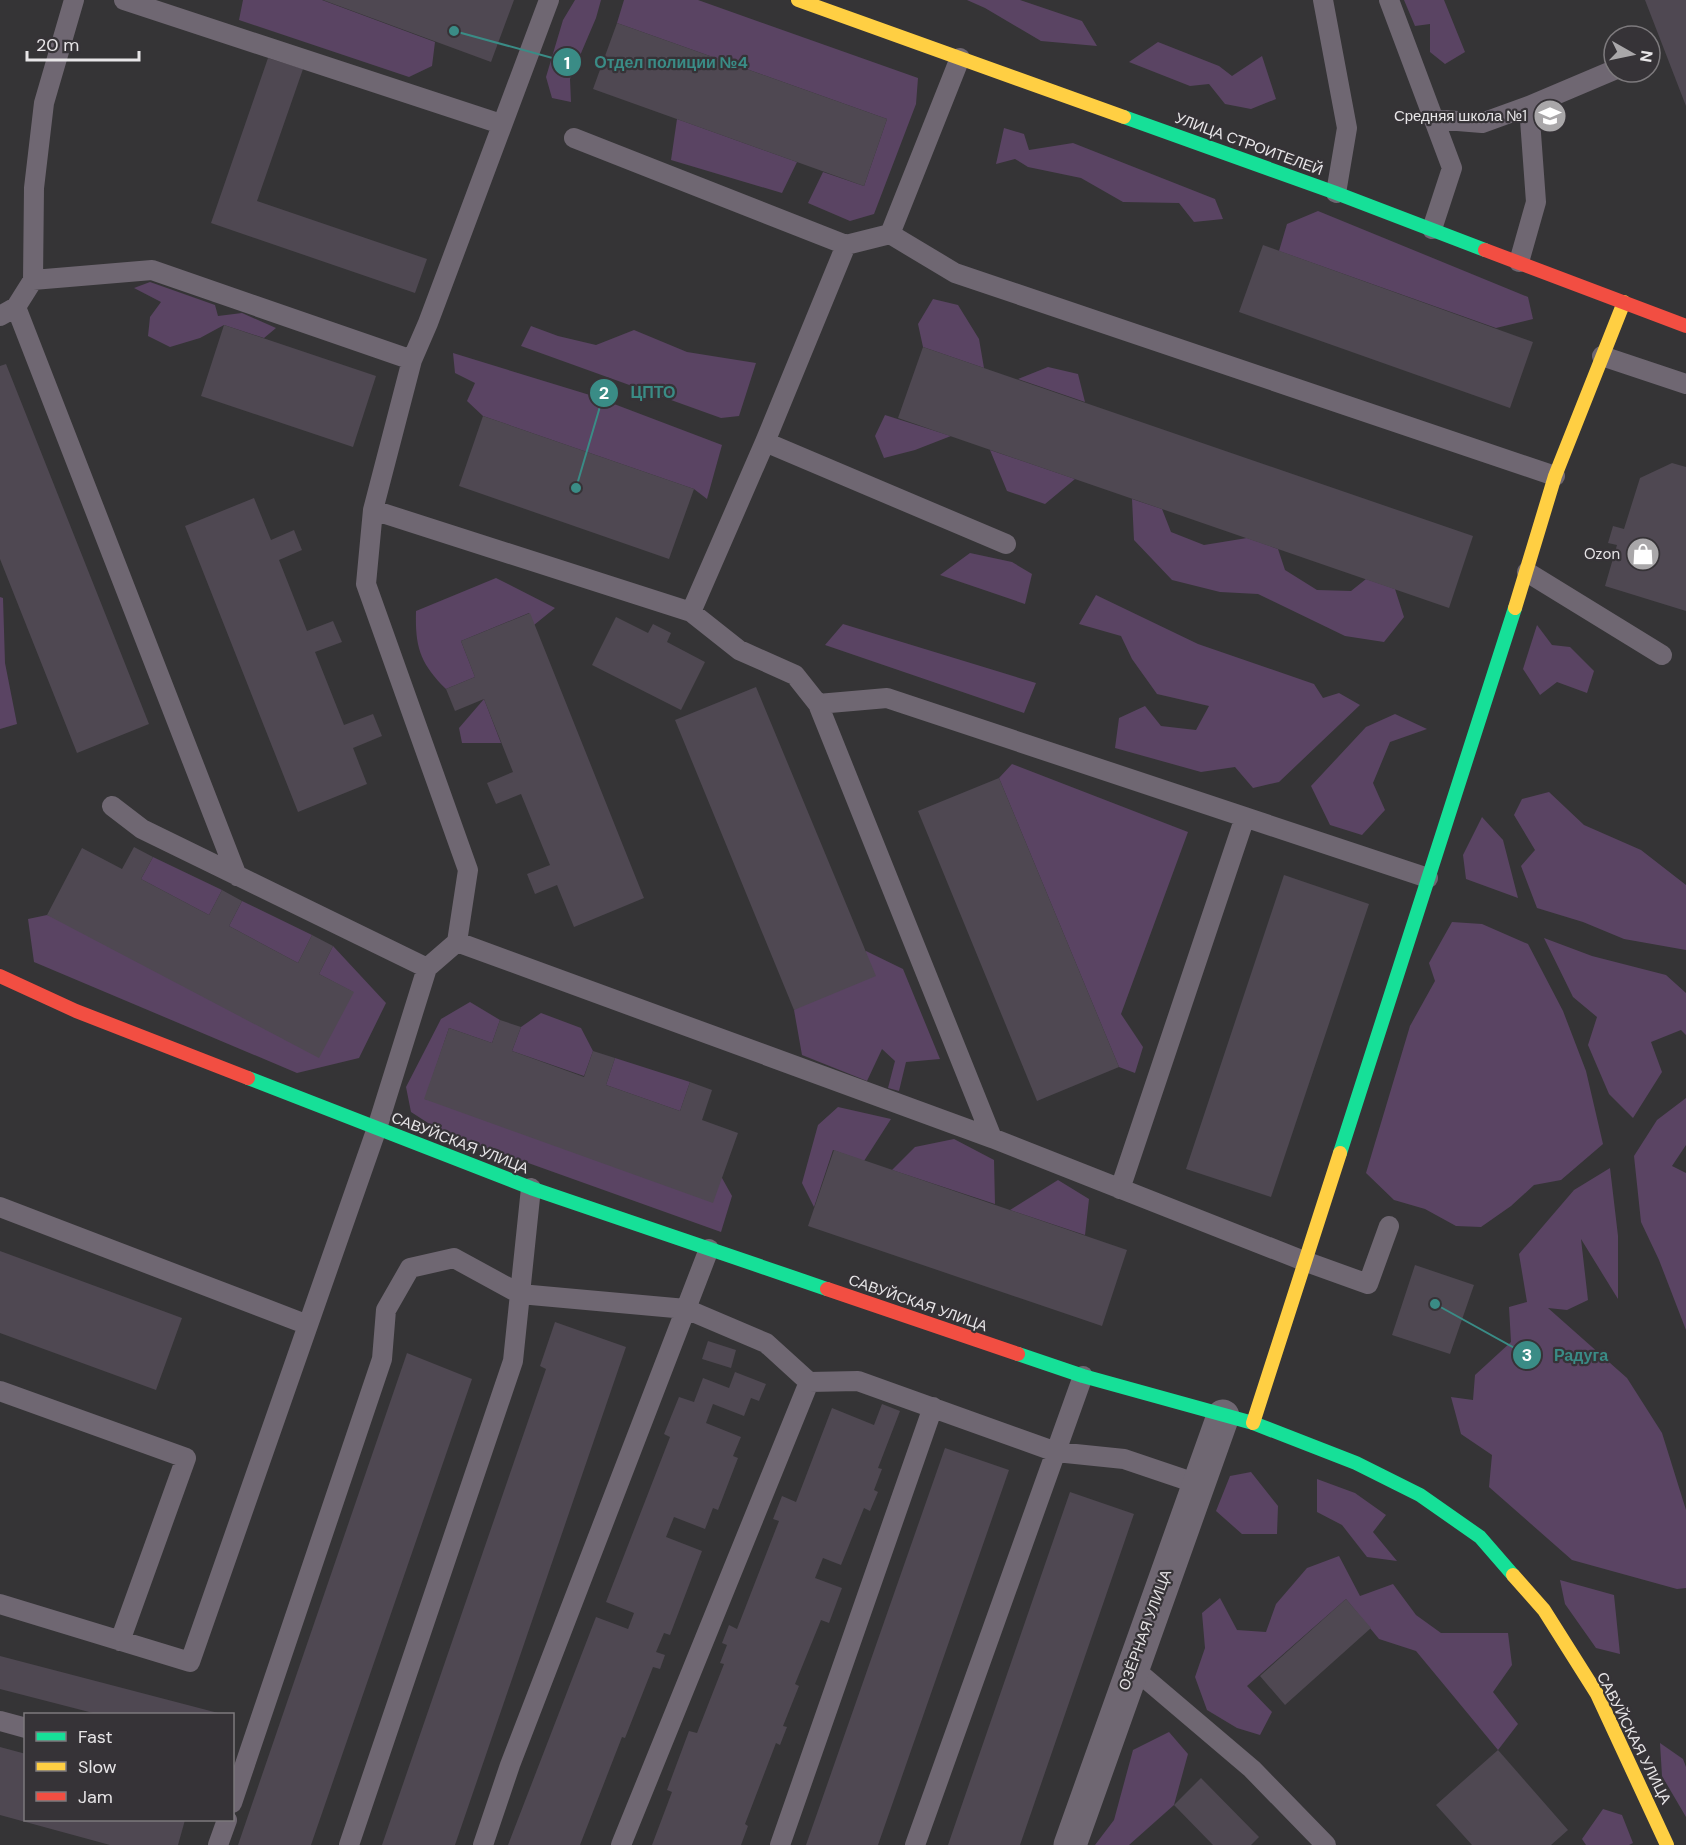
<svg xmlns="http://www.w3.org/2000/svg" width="1686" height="1845" viewBox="0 0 1686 1845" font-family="'DM Sans',sans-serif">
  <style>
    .green { fill: #5a4463 }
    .building { fill: #4f4852 }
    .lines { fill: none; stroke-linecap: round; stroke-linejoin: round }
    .lane { stroke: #6f6772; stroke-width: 20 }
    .street { stroke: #6f6772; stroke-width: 33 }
    .fast { stroke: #16e098; stroke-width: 14 }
    .slow { stroke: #ffcf43; stroke-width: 14 }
    .jam { stroke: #f24e42; stroke-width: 14 }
    .labels { text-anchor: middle; stroke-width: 4.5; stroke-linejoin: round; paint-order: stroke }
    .poi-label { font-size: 15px; fill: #e7e5e7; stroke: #363337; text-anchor: end }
    .street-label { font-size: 15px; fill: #e7e5e7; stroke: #363337 }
    .leader { fill: none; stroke: #3a8c86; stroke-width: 2 }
    .callout-dot { fill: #3a8c86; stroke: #363337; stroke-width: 2 }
    .mark-label { font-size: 18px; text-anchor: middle; font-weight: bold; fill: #fff }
    .callout-label { font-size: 16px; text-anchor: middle; font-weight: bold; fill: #3a8c86; stroke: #363337; stroke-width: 4.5; stroke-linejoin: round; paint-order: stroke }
  </style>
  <rect width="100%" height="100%" fill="#353436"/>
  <path class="green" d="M243 0H322L435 42 432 66 409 77 239 20Z
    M575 0H601L596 18 570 79 571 102 552 98 546 77 563 20Z
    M624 0H698L918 78 916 104 874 214 850 221 808 203 823 172 864 186 887 119 617 23Z
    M967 0H1020L1082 21 1097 46 1041 41 985 8Z
    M1404 0H1444L1465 52 1445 64 1430 52V24L1415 26Z
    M1158 42 1219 66 1232 76 1262 56 1276 99 1251 109 1225 104 1209 84 1190 86 1129 62Z
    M677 119 797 162 782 193 671 160Z
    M1004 128 1024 134 1029 150 1073 143 1215 199 1223 219 1194 222 1179 203 1123 202 1081 178 1028 167 1015 159 996 164Z
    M1318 211 1528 297 1533 319 1496 328 1279 251 1287 224Z
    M150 282 215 305 218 316 242 313 276 328 264 338 224 325 200 338 170 347 148 336 150 317 161 302 134 288Z
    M933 299 958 305 979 339 984 368 923 347 918 324Z
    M531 326 558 336 596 345 634 330 687 352 756 363 739 416 721 418 521 346Z
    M453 353 593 396 722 445 707 499 694 489 483 416 467 401 475 383 455 373Z
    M1048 367 1078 374 1085 402 1018 379Z
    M885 415 951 436 915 450 884 458 875 436Z
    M990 450 1075 479 1045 504 1007 491Z
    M1132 499 1162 509 1171 532 1204 545 1247 538 1278 549 1285 570 1317 590 1351 591 1366 579 1395 589 1404 617 1384 642 1345 636 1258 594 1220 592 1172 580 1134 540Z
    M970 553 1012 562 1032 574 1025 604 940 575Z
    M496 578 555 608 534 625 529 613 461 641 475 677 446 689C420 663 415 647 416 611Z
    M1096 595 1198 644 1314 684 1323 698 1339 693 1360 705 1279 782 1253 788 1235 767 1201 772 1115 748 1119 718 1145 706 1161 726 1196 730 1209 706 1157 694 1132 659 1121 636 1079 624Z
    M0 597 3 598 5 663 17 724 0 729Z
    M843 624 1036 683 1024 713 825 645Z
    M1537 625 1552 645 1570 647 1594 671 1587 693 1557 682 1540 695 1523 669Z
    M484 699 501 743H462L459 728Z
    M1395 714 1427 729 1390 742 1373 783 1385 810 1362 835 1330 825 1311 786 1366 727Z
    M1012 764 1188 832 1121 1014 1143 1047 1135 1073 1119 1067 999 778Z
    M1549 792 1584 825 1641 850 1686 885V950L1624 939 1583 922 1537 908 1521 866 1535 850 1514 815 1522 799Z
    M1482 817 1503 840 1518 898 1466 879 1463 855Z
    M153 857 222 890 209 915 141 879Z
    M242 901 312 935 298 963 229 926Z
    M47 915 353 992 319 974 333 946 386 1003 359 1058 297 1073 34 962 28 919Z
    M1452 922 1482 924 1528 944 1563 1011 1586 1071 1603 1144 1561 1180 1534 1185 1511 1206 1481 1227 1456 1226 1425 1209 1394 1200 1366 1173 1410 1026 1435 981 1429 963Z
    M1544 938 1592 956 1666 975 1686 993V1035L1681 1030 1651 1042 1662 1072 1633 1118 1609 1094 1588 1045 1597 1017 1573 997Z
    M866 951 903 969 940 1059 906 1062 899 1091 888 1088 895 1061 882 1049 867 1081 802 1055 794 1010Z
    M470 1002 500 1020 492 1043 449 1028 425 1099 722 1178 732 1196 721 1232 442 1132 411 1112 406 1087 441 1019Z
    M541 1013 581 1028 593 1051 584 1076 512 1051 521 1027Z
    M615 1058 690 1082 680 1111 606 1085Z
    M1686 1098V1145L1672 1166 1686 1173V1330L1659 1260 1641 1222 1634 1156 1657 1120Z
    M838 1107 891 1119 864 1161 833 1150 814 1207 802 1183 818 1125Z
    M954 1139 994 1160 995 1204 892 1170 915 1147Z
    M1610 1168 1618 1236V1299L1581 1239 1588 1300 1567 1310 1548 1308 1627 1378 1662 1433 1686 1510V1588L1677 1589 1572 1560 1489 1487 1492 1455 1461 1434 1451 1397 1473 1400 1475 1375 1511 1342 1509 1307 1527 1302 1519 1254 1574 1190Z
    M1058 1180 1089 1199 1085 1235 1010 1210Z
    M1251 1472 1278 1506 1277 1534H1242L1216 1511 1230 1476Z
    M1317 1479 1355 1493 1386 1515 1373 1532 1397 1561 1367 1557 1342 1525 1317 1512Z
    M1339 1556 1360 1596 1393 1584 1416 1615 1441 1633H1508L1512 1665 1493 1692 1518 1724 1498 1750 1416 1651 1379 1639 1346 1599 1247 1686 1272 1712 1260 1735 1237 1728 1207 1710 1195 1677 1205 1648 1202 1613 1220 1598 1237 1630 1266 1632 1276 1604 1307 1568Z
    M1560 1580 1614 1595 1620 1654 1596 1648 1565 1604Z
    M1169 1732 1188 1754 1174 1805 1129 1845H1095L1114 1820 1133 1750Z
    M1660 1743 1683 1759 1686 1767V1817L1662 1776Z
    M1603 1809 1622 1815 1633 1843 1629 1845H1586L1582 1839Z"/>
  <path class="building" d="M323 0H514L491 62Z
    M1645 0H1686V106Z
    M617 23 887 119 864 186 593 89Z
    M268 58 303 69 257 201 427 259 415 293 211 223Z
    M1263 245 1533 342 1510 408 1239 312Z
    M224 325 376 376 353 447 201 396Z
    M923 347 1473 536 1449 608 898 418Z
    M6 364 149 724 77 753 0 559V366Z
    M483 416 694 489 669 559 459 486Z
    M1672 463 1686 467V611L1605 586 1617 545 1608 543 1613 526 1624 529 1640 478Z
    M254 498 271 540 294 530 302 550 279 560 307 631 333 621 342 642 315 652 344 725 373 714 382 736 353 748 367 784 298 812 185 526Z
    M530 613 644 898 574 927 557 885 535 894 527 874 550 865 521 794 496 804 487 783 513 772 484 699 455 711 446 689 475 677 461 641Z
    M616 617 648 633 653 624 671 633 667 642 705 662 681 710 592 665Z
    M756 687 876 976 794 1010 675 720Z
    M999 778 1119 1067 1037 1101 918 811Z
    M134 847 153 857 141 879 209 915 222 890 242 901 229 926 298 963 312 935 333 946 319 974 354 992 319 1058 47 915 82 848 122 869Z
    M1284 875 1369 904 1271 1197 1186 1169Z
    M500 1020 521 1027 512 1051 584 1077 593 1051 615 1058 606 1085 680 1111 690 1082 712 1090 702 1120 738 1133 713 1203 424 1099 449 1028 492 1043Z
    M834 1150 1127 1250 1102 1326 808 1226Z
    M0 1251 182 1318 156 1390 0 1333Z
    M1415 1265 1474 1285 1450 1354 1392 1335Z
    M555 1322 626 1347 455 1845H382L546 1369 540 1366Z
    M708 1341 736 1350 731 1368 702 1359Z
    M407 1353 472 1379 311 1845H238Z
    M735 1372 766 1384 759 1401 751 1398 744 1416 713 1404 706 1423 741 1437 733 1456 738 1458 718 1510 713 1508 705 1529 674 1517 666 1537 702 1551 670 1635 664 1633 656 1652 665 1655 660 1669 653 1667 625 1738 622 1737 580 1845H508L596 1617 628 1629 634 1613 606 1602 670 1437 664 1434 679 1397 694 1402 703 1378 729 1388Z
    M882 1404 900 1411 878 1468 882 1469 874 1490 878 1492 870 1511 864 1508 841 1565 823 1558 815 1578 842 1588 829 1623 821 1620 795 1684 799 1686 783 1726 787 1727 780 1745 776 1743 745 1824 748 1826 741 1845H652L672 1792 667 1790 689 1731 697 1733 724 1664 720 1663 727 1645 722 1643 729 1625 737 1629 779 1521 773 1519 782 1496 796 1502 832 1408 874 1425Z
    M945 1448 1009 1470 878 1845H806Z
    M1070 1492 1134 1514 1020 1845H948Z
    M1346 1599 1371 1628 1285 1705 1260 1676Z
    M0 1656 222 1714H97L0 1689Z
    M0 1747 26 1754V1820H185L178 1845H110L0 1815Z
    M1498 1750 1568 1830 1551 1845H1472L1436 1805Z
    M1201 1778 1259 1837 1251 1845H1213L1174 1805Z"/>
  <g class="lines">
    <path class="lane" d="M124 0 501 124
      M1323 0 1347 128 1336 193
      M1389 0 1452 168 1432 229
      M1433 119 1482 123 1529 106 1614 70
      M574 138 846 245 890 234 955 273 1555 476
      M890 234 960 58
      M1519 262 1536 202 1529 106
      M33 280 152 270 412 360
      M16 307 237 876
      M0 316 16 307 33 280 34 188 44 103 74 0
      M1602 356 1686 384
      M765 442 1006 544
      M373 510 691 612 739 650 795 675 818 704 992 1138
      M1527 572 1662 655
      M691 612 765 442 846 245
      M818 704 887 698 1428 878
      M112 806 142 829 427 968
      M457 942 992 1138 1304 1261 1368 1284 1389 1226
      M1120 1189 1245 817
      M0 1207 308 1325
      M0 1391 186 1458 120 1641
      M0 1604 190 1662 377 1128 427 968 457 942 468 870 366 584 373 510 412 360 428 323 549 0
      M1132 1667 1252 1769 1326 1845
      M0 1721 26 1728
      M232 1803 382 1359 386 1310 410 1268 454 1258 520 1294 686 1309 766 1343 809 1382 858 1381 1056 1452 1124 1459 1198 1484
      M218 1845 227 1820
      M349 1845 513 1361 531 1188
      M483 1845 510 1765 709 1249
      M621 1845 809 1382
      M780 1845 933 1407
      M915 1845 1083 1376"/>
    <path class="street" d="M1070 1845 1223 1416"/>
    <path class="fast" d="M1124 117 1336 193 1485 250
      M248 1078 531 1188 827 1289
      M1340 1153 1515 608
      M1018 1354 1083 1376 1253 1423 1356 1463 1420 1495 1480 1537 1513 1575"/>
    <path class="slow" d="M798 0 1124 117
      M1515 608 1555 476 1624 302
      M1253 1423 1340 1153
      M1513 1575 1544 1610 1597 1694 1667 1845"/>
    <path class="jam" d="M1485 250 1686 326
      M0 976 76 1011 248 1078
      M827 1289 1018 1354"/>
  </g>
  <defs>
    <symbol id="school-disc" viewBox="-11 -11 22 22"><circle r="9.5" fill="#a9a7a9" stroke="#363337"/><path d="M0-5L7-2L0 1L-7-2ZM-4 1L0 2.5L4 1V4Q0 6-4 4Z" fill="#fff"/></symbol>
    <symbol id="shop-disc" viewBox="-11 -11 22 22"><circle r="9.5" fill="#a9a7a9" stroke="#363337"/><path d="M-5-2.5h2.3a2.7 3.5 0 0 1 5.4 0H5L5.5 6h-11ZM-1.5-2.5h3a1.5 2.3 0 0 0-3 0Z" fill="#fff"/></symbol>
  </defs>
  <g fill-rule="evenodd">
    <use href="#school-disc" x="1531" y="97" width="38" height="38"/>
    <use href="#shop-disc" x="1624" y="535" width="38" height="38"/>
  </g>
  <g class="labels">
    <g class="poi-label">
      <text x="1527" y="121">Средняя школа №1</text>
      <text x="1620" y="559">Ozon</text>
    </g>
    <g class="street-label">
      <text transform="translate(1249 144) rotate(20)" y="5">УЛИЦА СТРОИТЕЛЕЙ</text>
      <text transform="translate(460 1143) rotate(21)" y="5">САВУЙСКАЯ УЛИЦА</text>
      <text transform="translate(918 1303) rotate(19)" y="5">САВУЙСКАЯ УЛИЦА</text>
      <text transform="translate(1145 1630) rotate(-70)" y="5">ОЗЁРНАЯ УЛИЦА</text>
      <text transform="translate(1634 1738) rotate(63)" y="5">САВУЙСКАЯ УЛИЦА</text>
    </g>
  </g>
  <path class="leader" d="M454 31L567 62M576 488L604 393M1435 1304L1527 1355"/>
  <g class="callout-dot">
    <circle cx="454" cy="31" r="6"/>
    <circle cx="576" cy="488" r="6"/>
    <circle cx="1435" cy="1304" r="6"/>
    <circle cx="567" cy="62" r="15"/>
    <circle cx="604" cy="393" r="15"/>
    <circle cx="1527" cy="1355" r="15"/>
  </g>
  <g class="mark-label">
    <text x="567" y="69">1</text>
    <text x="604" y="399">2</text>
    <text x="1527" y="1361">3</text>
  </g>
  <g class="callout-label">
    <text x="671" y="68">Отдел полиции №4</text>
    <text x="653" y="398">ЦПТО</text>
    <text x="1581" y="1361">Радуга</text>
  </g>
  <rect x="24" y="1713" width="210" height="108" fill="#363337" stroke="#7d7a7d" stroke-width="1.5"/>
  <rect x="36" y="1732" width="30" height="9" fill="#16e098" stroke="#7d7a7d" stroke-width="1.5"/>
  <text x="78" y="1743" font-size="18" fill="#e7e5e7">Fast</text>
  <rect x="36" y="1762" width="30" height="9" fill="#ffcf43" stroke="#7d7a7d" stroke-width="1.5"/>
  <text x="78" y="1773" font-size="18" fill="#e7e5e7">Slow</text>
  <rect x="36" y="1792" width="30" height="9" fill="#f24e42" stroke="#7d7a7d" stroke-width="1.5"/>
  <text x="78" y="1803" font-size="18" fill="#e7e5e7">Jam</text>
  <g transform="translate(1632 54) rotate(99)"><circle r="28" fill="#363337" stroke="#7d7a7d" stroke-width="1.5"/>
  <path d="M0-4.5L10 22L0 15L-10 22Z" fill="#a9a7a9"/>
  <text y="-9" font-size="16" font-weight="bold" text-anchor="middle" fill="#e7e5e7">N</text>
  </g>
  <path d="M27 51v9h112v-9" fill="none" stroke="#e7e5e7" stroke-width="3"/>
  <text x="36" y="51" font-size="18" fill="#e7e5e7" stroke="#363337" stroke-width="4.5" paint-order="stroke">20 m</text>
</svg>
